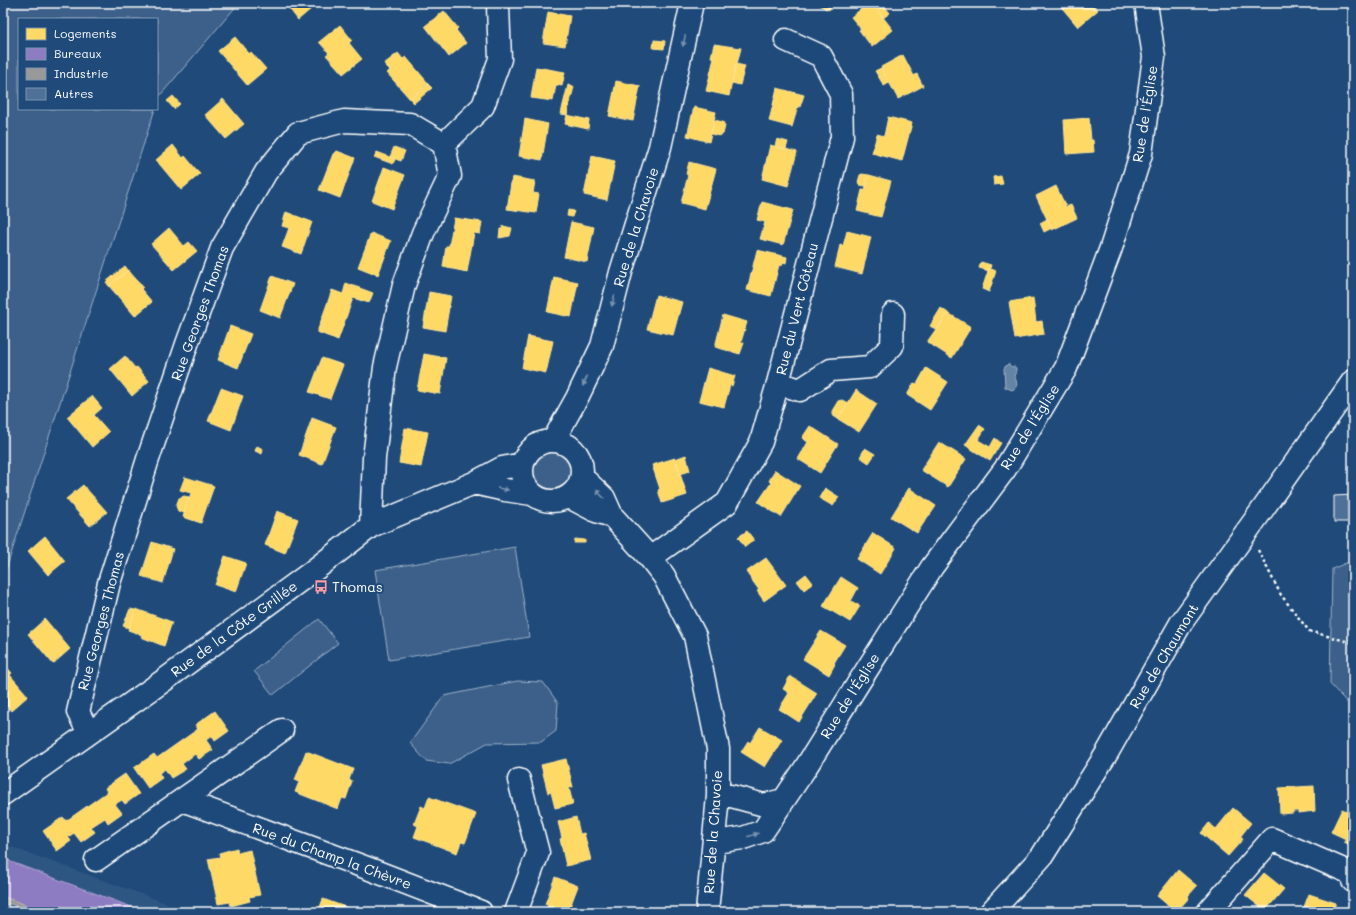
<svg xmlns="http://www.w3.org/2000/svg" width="1356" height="915" viewBox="0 0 1356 915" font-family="Mali,sans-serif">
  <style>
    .built { fill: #2e5683 }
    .green { fill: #3c618b; stroke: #9eb0c5 }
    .water { fill: #6583a4; stroke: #a3b5c8 }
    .homes { fill: #ffd966; stroke: #ffe494 }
    .offices { fill: #8e7cc3; stroke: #b0a3d5 }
    .industry { fill: #999; stroke: #b8b8b8 }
    .building { fill: #507197; stroke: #fff }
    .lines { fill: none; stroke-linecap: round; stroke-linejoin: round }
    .minor-casing { stroke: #fff; stroke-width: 25 }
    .path { stroke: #fff; stroke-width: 2.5; stroke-dasharray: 3 3; stroke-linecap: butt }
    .minor { stroke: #1f4a7a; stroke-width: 22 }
    .oneway { fill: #7992af }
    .labels { text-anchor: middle; stroke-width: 4; stroke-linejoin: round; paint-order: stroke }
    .street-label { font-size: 14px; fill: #fff; stroke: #1f4a7a }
    .poi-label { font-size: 14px; fill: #fff; stroke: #1f4a7a; text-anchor: start }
  </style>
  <rect width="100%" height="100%" fill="#1f4a7a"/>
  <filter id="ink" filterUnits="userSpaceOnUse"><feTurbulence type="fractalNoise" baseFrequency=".025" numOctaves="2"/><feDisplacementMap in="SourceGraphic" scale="8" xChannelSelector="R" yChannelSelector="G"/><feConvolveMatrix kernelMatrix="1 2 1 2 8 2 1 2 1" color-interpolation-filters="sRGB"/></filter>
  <g filter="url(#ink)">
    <path class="built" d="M3 844 191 912H3Z"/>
    <path class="green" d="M3 3H239L158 98 157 101V19H19V109H155L3 579Z
      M513 470a40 40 0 1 1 80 0a40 40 0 1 1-80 0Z
      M515 547 529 637 389 660 375 570Z
      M1353 560V709L1330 684 1332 569Z
      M319 619 338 643 273 695 254 671Z
      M517 681 543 682 558 703 556 731 541 742 487 743 449 764 426 761 410 743 444 696Z"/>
    <path class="water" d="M1008 364 1012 367H1015L1016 369V373L1014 375C1017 382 1019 387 1012 390L1005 387 1004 368Z"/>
    <path class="homes" d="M285 3H318L298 20Z
      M815 3H832L829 10Z
      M869 3H872L893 30 872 47 859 30 861 29 851 17Z
      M872 3H882L890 13 883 18Z
      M1058 3H1092L1098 10 1078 27Z
      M444 11 458 28 456 30 466 43 449 57 425 26Z
      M548 12 570 16 565 46 543 43Z
      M340 25 352 40 349 43 362 59 343 74 326 55 329 53 319 42Z
      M235 37 249 54 251 52 266 69 247 85 218 51Z
      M654 40 665 41 664 49 653 48Z
      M714 44 741 48 737 64H736L729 96 706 91 714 58 711 57Z
      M398 53 403 59 406 57 428 83 410 99 387 73 390 70 384 64Z
      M903 55 914 76 917 74 923 86 898 99 881 67Z
      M736 64 745 66 740 85 732 83Z
      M536 67 565 72 562 86 556 85 553 101 531 98Z
      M881 68 889 83 884 86 875 71Z
      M616 81 640 86 633 121 609 116Z
      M428 84 432 88 414 103 410 99Z
      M568 85 574 87 569 106 563 105Z
      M777 88 804 95 800 107 798 106 792 127 769 121Z
      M173 96 180 104 174 109 167 101Z
      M223 99 244 124 226 139 205 115Z
      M563 105 569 106 567 115 561 114Z
      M694 107 716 112 709 142 687 136Z
      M567 115 589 120 588 129 565 124Z
      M888 117 912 123 902 161 872 153 877 134 884 136Z
      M1089 118 1091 140H1093L1094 152 1066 154 1064 120Z
      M525 119 548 124 542 160 519 156Z
      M714 120 723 122 725 126 723 134 719 136 711 134Z
      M777 139 788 142 786 149 775 146Z
      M173 145 183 158 185 156 200 174 181 190 156 160Z
      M770 145 797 152 788 186 762 179Z
      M394 147 405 151 401 161 390 157Z
      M337 151 355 158 340 198 319 190 333 154Z
      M377 152 395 159 393 164 374 157Z
      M592 156 615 161 607 200 584 195Z
      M689 162 716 169 705 209 681 203 688 175 686 174Z
      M384 167 405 175 392 209 372 201Z
      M862 174 869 175 866 186 860 185 858 182 860 175Z
      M869 175 891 181 881 217 857 211 862 190H865Z
      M1001 176 1003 184 994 185 993 177Z
      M512 177 535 181 533 193 539 194 536 213 507 209Z
      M1056 186 1066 207 1071 205 1077 218 1052 230 1036 196Z
      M762 202 793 210 783 245 760 239 765 222 757 220Z
      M568 210 574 211 572 217 567 216Z
      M286 212 312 222 301 254 282 247 289 228 282 226Z
      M454 218 482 222 480 234 474 233 467 272 443 267 446 246H449Z
      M1047 219 1052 228 1044 232 1040 223Z
      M571 222 594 227 587 262 564 257Z
      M503 226 512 228 510 236 499 238 500 229H502Z
      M169 228 184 246 189 242 197 251 174 270 151 244Z
      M847 231 871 237 862 274 835 267 840 245 843 246Z
      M371 233 391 241 378 275 358 267Z
      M757 250 787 257 786 263 783 262 782 266 779 265 771 296 747 290Z
      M981 262 991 265 989 271 979 268Z
      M125 266 128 270 109 286 106 282Z
      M989 268 996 271 989 292 982 289Z
      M128 270 143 287 141 289 152 302 135 316 109 286Z
      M272 276 293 284 280 318 260 310Z
      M554 277 578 282 571 317 547 312Z
      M346 283 373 293 369 303 353 298 338 340 317 332 332 290 343 294Z
      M429 292 451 296 445 331 423 327Z
      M656 295 682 302 673 335 647 329Z
      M1033 298 1036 322 1042 321 1044 334 1015 339 1009 302Z
      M941 308 948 313 937 330 930 326Z
      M948 313 971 327 952 358 927 342 934 332 935 333Z
      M723 315 747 322 741 342 744 343 740 354 715 347Z
      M230 326 251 334 238 368 218 360Z
      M528 336 553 341 546 373 522 368Z
      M424 354 446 358 440 394 417 390Z
      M125 356 135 368 137 367 149 381 132 396 110 369Z
      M322 358 343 365 330 399 309 392Z
      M708 368 735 376 732 386 730 385 724 407 699 401Z
      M926 368 948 382 930 410 907 395 914 383 917 384Z
      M221 388 243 396 231 430 208 421Z
      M856 390 877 404 859 432 838 419Z
      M92 396 102 408 94 415 109 432 92 447 67 417Z
      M842 400 848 403 838 419 832 415V411L838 401Z
      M312 418 336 427 322 464 299 455Z
      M979 425 985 429 978 440 990 447 995 438 1001 443 990 461 965 445Z
      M810 426 838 444 820 473 798 459 808 442 802 438Z
      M405 428 428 432 421 467 399 463Z
      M939 442 966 459 948 487 921 470Z
      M257 446 263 449 262 454 255 451Z
      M865 448 875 454 869 463 860 457Z
      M686 455 690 471 680 474 675 459Z
      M675 458 687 495 662 503 658 490 660 489 652 465Z
      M775 470 800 486 781 517 758 502 771 483 769 481Z
      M185 477 214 486 201 523 183 517 191 493 180 490Z
      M83 485 107 512 90 526 66 499Z
      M825 488 839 497 833 506 819 498Z
      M909 488 936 506 930 515H929L917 533 891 517Z
      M184 496 189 497 184 513 178 511 176 506 179 498Z
      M277 511 298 519 285 553 265 545Z
      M747 531 754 540 745 547 738 537Z
      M873 533 896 548 880 574 857 559Z
      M45 536 65 561 48 575 28 551Z
      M575 539 585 540V543H574Z
      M152 542 173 549 163 583 141 576Z
      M225 556 246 563 236 592 215 585Z
      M766 558 786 585 764 601 757 591 759 590 746 572Z
      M806 574 813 583 804 590 797 581Z
      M841 577 858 588 851 601 860 606 850 622 823 606Z
      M130 609 135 610 129 628 123 626Z
      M136 609 172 622 164 646 141 637 142 635 128 630Z
      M45 619 70 649 53 664 28 634Z
      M821 631 845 645 834 663 835 664 829 675 803 659Z
      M3 663 12 673 10 675 28 696 11 711 3 701Z
      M790 676 817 693 799 722 779 709 789 693 783 689Z
      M215 711 229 731 215 741 212 736 206 740 213 750 199 759 195 754 182 764 186 769 171 778 165 769 159 773 162 778 148 788 134 768 154 754 157 758 198 729 195 725Z
      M760 727 782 740 765 767 741 752 748 741 750 743Z
      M306 751 353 769 349 780 352 781 346 799 342 798 338 809 295 792 299 782 295 780Z
      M566 759 573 787 569 788 573 804 555 808 551 792 548 793 541 765Z
      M125 774 139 794 125 804 122 800 115 804 122 813 108 823 105 818 91 827 95 832 81 842 74 833 68 837 71 841 57 851 43 831 63 817 66 821 107 792 105 788Z
      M1314 786 1315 811 1298 813V811H1293V813L1280 814 1279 788Z
      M429 797 476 814 465 843 461 842 457 853 414 837 418 826 414 824 421 806 425 808Z
      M1233 808 1251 823 1240 837 1243 839 1228 856 1201 833 1209 823 1216 829Z
      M1342 809 1353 814V846L1344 842 1346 839 1331 832Z
      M576 817 580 834 584 833 591 860 566 866 560 839 562 838 558 822Z
      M237 848 238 853 250 850 260 895 249 897 250 901 231 906 230 902 218 904 208 859 220 857 219 853Z
      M1178 870 1197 886 1188 896 1189 898 1176 912 1157 896Z
      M1264 873 1284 889 1265 911 1245 895Z
      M555 877 578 886 568 912H545L548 905 545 904Z
      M1309 894 1336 903 1332 912H1302Z
      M323 899 359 912H314L315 909 319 910Z"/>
    <path class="offices" d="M7 858 11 862 145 912H23L26 905 3 897V867Z"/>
    <path class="industry" d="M4 897 26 905 23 912H18L16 906 11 904 6 905 3 907Z"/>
    <path class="building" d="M1353 495V522H1334V496Z"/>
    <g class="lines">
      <defs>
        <path id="minor" d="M444 144 483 106 500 59 498 6 497 3
          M778 383 800 390 831 370 870 367 892 346 893 314
          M522 471a30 30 0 1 1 60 0a30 30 0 1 1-60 0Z
          M553 441 577 398 602 346 621 272 660 147 692 3
          M582 477 604 498 612 516 650 558 664 576 695 636 718 749V796L707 912
          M474 483 505 490 532 494
          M569 497 596 511 612 516
          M650 558 727 503 761 442 778 383 842 137 841 94 821 56 786 40
          M89 733 78 712 109 583 148 459 187 344 222 248 266 172 298 133 344 121 410 124 444 144 450 176 423 233 404 285 385 367 374 458 371 526
          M3 794 163 681 313 571 371 526 474 483 502 468 523 464
          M718 796H731L764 805 783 800
          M182 800 367 868 481 912
          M715 842 743 838 763 831 804 770 859 682 932 567 1005 469 1066 368 1111 248 1141 154 1154 57 1146 3
          M96 860 282 730
          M516 912 538 853 519 780
          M991 912 1042 856 1107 753 1181 623 1260 513 1353 381
          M1208 912 1272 839 1353 874V881"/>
      </defs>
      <use href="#minor" class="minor-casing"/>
      <path class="path" d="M1258 550 1281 595 1309 631 1353 643"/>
      <use href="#minor" class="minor"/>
    </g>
    <defs><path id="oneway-solid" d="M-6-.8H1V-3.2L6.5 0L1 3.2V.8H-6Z"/></defs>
    <g class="oneway">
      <use href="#oneway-solid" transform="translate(684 41) rotate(103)"/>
      <use href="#oneway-solid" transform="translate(613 301) rotate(104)"/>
      <use href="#oneway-solid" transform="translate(585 381) rotate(115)"/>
      <use href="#oneway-solid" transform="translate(503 489) rotate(11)"/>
      <use href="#oneway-solid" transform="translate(600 494) rotate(-134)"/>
      <use href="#oneway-solid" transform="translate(753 835) rotate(-18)"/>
    </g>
  </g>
  <defs>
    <symbol id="bus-bare" viewBox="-9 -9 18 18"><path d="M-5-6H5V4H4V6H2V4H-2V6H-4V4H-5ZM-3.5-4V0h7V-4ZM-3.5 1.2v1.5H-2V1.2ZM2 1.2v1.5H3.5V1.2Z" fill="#ff9aa2" stroke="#1f4a7a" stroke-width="2.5" paint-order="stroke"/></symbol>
  </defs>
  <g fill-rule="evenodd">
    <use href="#bus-bare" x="311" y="577" width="20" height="20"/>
  </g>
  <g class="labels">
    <g class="street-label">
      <text transform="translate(1145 114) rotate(-81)" y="5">Rue de l'Église</text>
      <text transform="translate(636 227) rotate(-73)" y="5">Rue de la Chavoie</text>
      <text transform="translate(797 309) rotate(-76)" y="5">Rue du Vert Côteau</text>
      <text transform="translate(200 313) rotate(-70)" y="5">Rue Georges Thomas</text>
      <text transform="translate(1030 427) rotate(-58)" y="5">Rue de l'Église</text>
      <text transform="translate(101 621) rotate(-75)" y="5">Rue Georges Thomas</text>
      <text transform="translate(234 629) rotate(-36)" y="5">Rue de la Côte Grillée</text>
      <text transform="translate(1164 656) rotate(-59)" y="5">Rue de Chaumont</text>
      <text transform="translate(850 696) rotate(-58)" y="5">Rue de l'Église</text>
      <text transform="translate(713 832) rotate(-86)" y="5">Rue de la Chavoie</text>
      <text transform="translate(332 856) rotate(20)" y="5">Rue du Champ la Chèvre</text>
    </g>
    <g class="poi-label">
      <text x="332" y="592">Thomas</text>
    </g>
  </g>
  <rect width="1356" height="915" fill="none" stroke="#1f4a7a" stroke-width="16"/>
  <rect x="8" y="8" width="1340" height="899" fill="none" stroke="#fff" stroke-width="1.5" filter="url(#ink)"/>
  <rect x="18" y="18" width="140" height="92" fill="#1f4a7a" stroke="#7992af"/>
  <rect x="26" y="28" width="20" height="12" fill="#ffd966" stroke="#7992af"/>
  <text x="54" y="38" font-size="12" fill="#ffffff">Logements</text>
  <rect x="26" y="48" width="20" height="12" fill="#8e7cc3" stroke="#7992af"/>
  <text x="54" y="58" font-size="12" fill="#ffffff">Bureaux</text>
  <rect x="26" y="68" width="20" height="12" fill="#999999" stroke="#7992af"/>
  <text x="54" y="78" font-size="12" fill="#ffffff">Industrie</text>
  <rect x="26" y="88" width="20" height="12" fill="#507197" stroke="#7992af"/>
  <text x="54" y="98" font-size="12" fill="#ffffff">Autres</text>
</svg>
